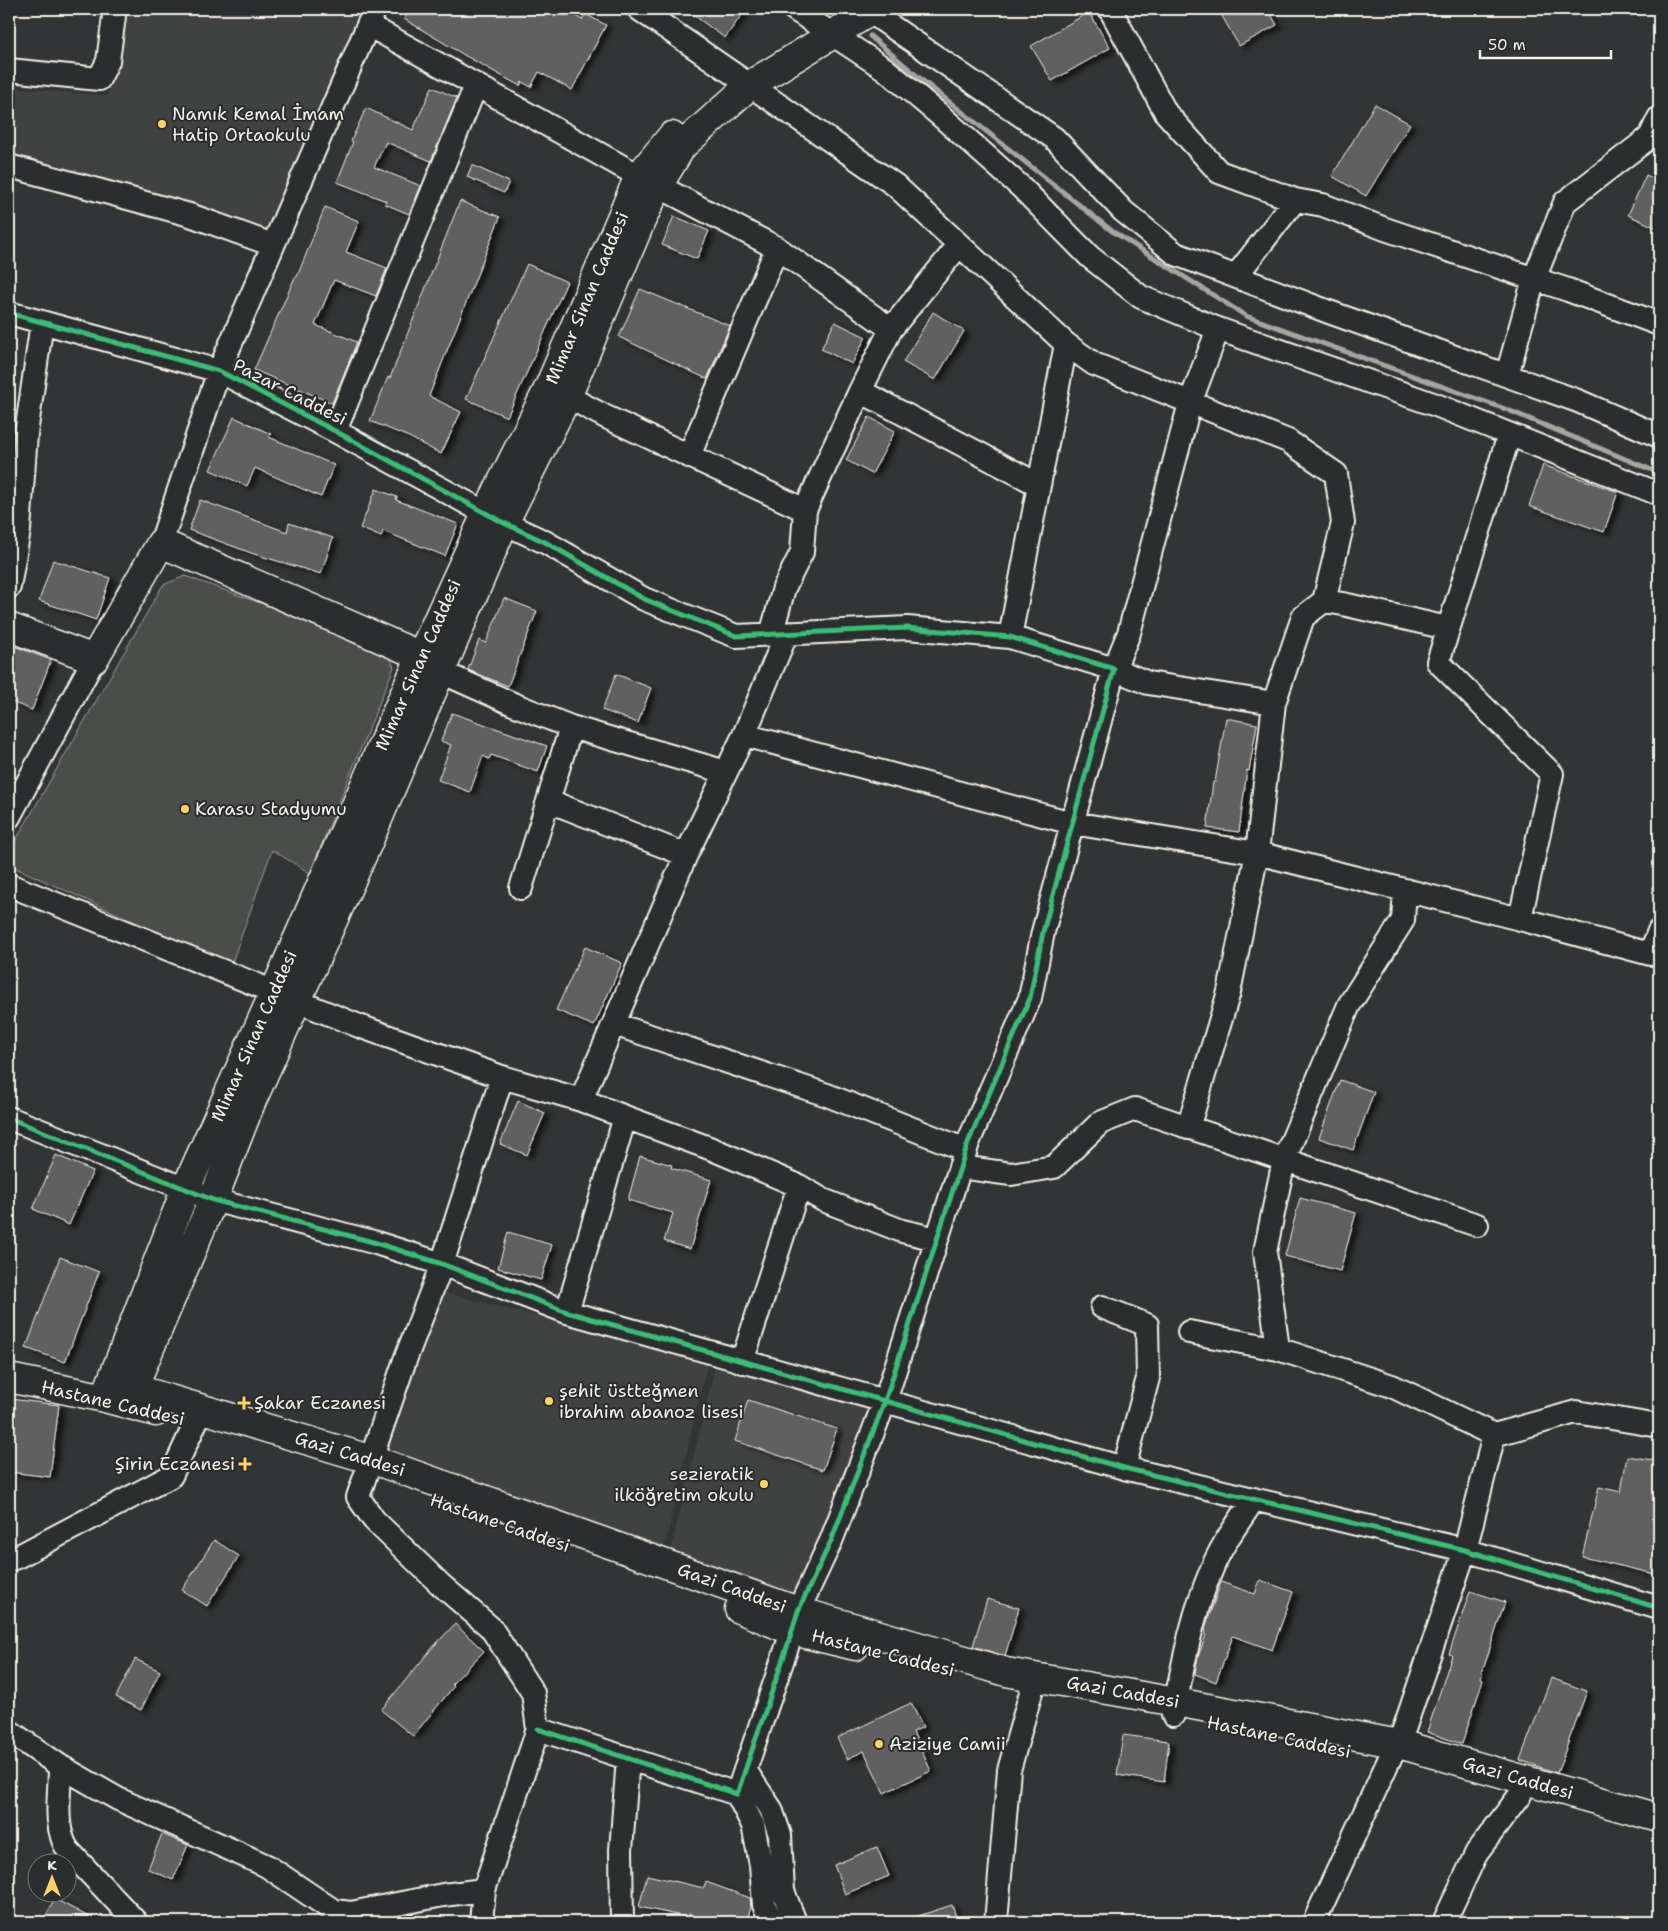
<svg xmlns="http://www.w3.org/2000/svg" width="1668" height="1931" viewBox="0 0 1668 1931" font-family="'Shantell Sans',sans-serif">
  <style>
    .built { fill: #404242 }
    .green { fill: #4b4d4c; stroke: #a09f9a }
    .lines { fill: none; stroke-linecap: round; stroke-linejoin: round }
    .stream { stroke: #a6a5a0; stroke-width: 5 }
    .building { fill: #5f605f; stroke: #f4f1e8; filter: url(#shadow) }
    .minor-casing { stroke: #f4f1e8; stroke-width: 26 }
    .major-casing { stroke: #f4f1e8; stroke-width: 31 }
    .minor { stroke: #2a2d2e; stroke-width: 22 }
    .major { stroke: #2a2d2e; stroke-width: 28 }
    .cycleway-casing { stroke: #2a2d2e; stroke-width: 8 }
    .cycleway { stroke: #3abd76; stroke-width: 5 }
    .poi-dot { fill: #ffd166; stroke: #2a2d2e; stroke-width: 2 }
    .labels { text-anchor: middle; stroke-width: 4; stroke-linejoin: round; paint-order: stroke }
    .poi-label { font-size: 18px; fill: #f4f1e8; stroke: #2a2d2e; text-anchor: start }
    .street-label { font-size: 18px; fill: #f4f1e8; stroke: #2a2d2e }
  </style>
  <defs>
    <filter id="shadow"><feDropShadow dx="5.5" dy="3" stdDeviation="2.5" flood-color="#0009"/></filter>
  </defs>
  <rect width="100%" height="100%" fill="#323535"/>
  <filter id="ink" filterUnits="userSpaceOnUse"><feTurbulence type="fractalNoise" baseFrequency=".02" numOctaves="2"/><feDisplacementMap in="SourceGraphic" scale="10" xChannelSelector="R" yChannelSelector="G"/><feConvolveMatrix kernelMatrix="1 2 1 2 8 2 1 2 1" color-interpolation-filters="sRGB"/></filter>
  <g filter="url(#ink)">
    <path class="built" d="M130 9H366L271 229 12 156 9 153V87L107 96Z
      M446 1293 708 1360 664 1549 390 1452 385 1441 433 1304Z
      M715 1368 873 1406 792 1604 668 1561Z"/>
    <path class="green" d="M185 576 385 648 394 667 310 873 272 850 231 965 9 865V852L163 585Z"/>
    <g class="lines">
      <path class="stream" d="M870 36 923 81 1112 231 1246 316 1508 410 1659 473"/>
    </g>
    <path class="building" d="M411 9H566L582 20 585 14 606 25 572 90 539 72 531 87 522 82 520 86 464 55 404 19Z
      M685 9H746L725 38Z
      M1218 9H1268L1277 25 1239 46Z
      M1089 12 1110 48 1052 81 1031 46Z
      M432 87 457 98 431 161 386 142 374 167 421 186 409 214 385 204 386 201 337 182 353 142 351 141 366 108 413 130Z
      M1375 104 1410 124 1366 196 1332 176Z
      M472 165 509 182 504 193 467 177Z
      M1646 175 1659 181V229L1628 215Z
      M460 201 500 217 429 396 461 412 441 454 409 437 370 421 388 377 390 378Z
      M325 207 359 221 346 252 387 268 376 296 334 280 315 325 357 342 332 403 254 370 295 277H297Z
      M674 216 709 231 697 259 662 245Z
      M527 264 567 282 507 417 466 399Z
      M640 289 730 326 707 379 619 337Z
      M933 312 964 331 935 380 903 362Z
      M835 322 866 337 852 364 821 349Z
      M234 417 271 434 269 437 334 465 321 497 255 468 247 486 210 470Z
      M869 417 895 431 872 474 846 460Z
      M1543 465 1618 492 1604 532 1529 506Z
      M376 489 397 497 396 500 458 524 445 556 383 531 381 537 360 528Z
      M200 500 287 532 289 523 333 538 321 574 254 554 189 530Z
      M53 560 110 578 96 620 39 601Z
      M504 598 537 611 508 686 468 670 479 640 486 643Z
      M9 644 51 660 32 710 9 701Z
      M616 674 651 688 638 723 602 710Z
      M452 713 547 746 538 772 491 755 489 759 483 756 470 792 438 780 451 745 441 741Z
      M1226 718 1257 724 1249 771 1247 770 1239 832 1207 828 1213 782H1215Z
      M585 947 622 963 594 1026 556 1010Z
      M1340 1080 1374 1092 1353 1150 1319 1138Z
      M518 1101 545 1113 527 1155 500 1144Z
      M56 1155 93 1171 69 1225 33 1209Z
      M640 1156 672 1165 671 1168 711 1180 690 1249 664 1241 673 1213 628 1200Z
      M1300 1198 1356 1213 1340 1271 1285 1256Z
      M508 1232 552 1245 541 1280 498 1268Z
      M60 1257 99 1272 65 1362 26 1348Z
      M10 1399 59 1405 50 1477 9 1472Z
      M748 1400 837 1429 823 1470 735 1441Z
      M1627 1456 1659 1461V1575L1582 1557 1599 1487 1621 1492Z
      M214 1540 239 1556 207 1606 182 1590Z
      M1260 1580 1293 1592 1272 1650 1233 1636 1216 1682 1195 1674 1198 1657 1206 1635 1205 1628 1221 1582 1255 1594Z
      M1470 1591 1505 1602 1480 1679 1483 1680 1462 1744 1427 1732 1452 1655 1449 1654Z
      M987 1599 1019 1608 1005 1656 973 1646Z
      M455 1624 484 1651 452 1684 454 1686 413 1736 381 1710 433 1647Z
      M135 1659 160 1671 141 1710 116 1697Z
      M1551 1678 1587 1691 1557 1773 1520 1760Z
      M911 1703 923 1727 913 1732 931 1771 884 1793 864 1751 847 1759 837 1738Z
      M1123 1735 1169 1741 1164 1782 1117 1775Z
      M162 1834 188 1845 173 1880 148 1869Z
      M877 1847 889 1876 845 1894 834 1865Z
      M647 1875 704 1888 706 1882 750 1898 751 1908 746 1922H711L688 1914 687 1917 639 1907Z
      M55 1899 98 1922H42Z
      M952 1905 958 1922H909V1919Z"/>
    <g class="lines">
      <defs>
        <path id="minor" d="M639 9 895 185 1066 344 1094 364 1288 441 1336 474 1343 523 1324 601
          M794 9 885 69 941 116 1021 187 1090 257 1141 297 1218 329 1436 405 1659 494
          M866 9 1054 138 1123 211 1176 254 1329 312 1578 401 1659 436
          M1110 9 1166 113 1219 172 1295 200 1323 205 1385 229 1568 290 1659 324
          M368 25 639 176 777 248 891 329
          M9 70 99 79 108 61 115 9
          M9 166 190 215 273 245
          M1236 276 1295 200
          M9 313 219 371 335 431 504 523 545 542 644 599 736 636 907 628 1010 637 1114 669 1043 932 1030 998 968 1143 885 1401 831 1541 798 1611 788 1644 737 1794 538 1729
          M1218 329 1190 403 1129 633 1114 669 1148 683 1274 703 1303 617 1324 601 1343 604 1447 628
          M1507 375 1534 279 1565 202 1650 137 1659 118
          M553 389 606 417 805 510 802 552 784 588 771 635
          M860 391 1039 485
          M335 431 476 85
          M1509 435 1438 662 1552 774 1520 919
          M689 456 777 248
          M805 510 860 391 891 329 959 245
          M161 543 219 371 375 9
          M9 587 19 530 26 434 42 322
          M1010 637 1066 344
          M441 672 513 704 571 727 726 772
          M744 735 1072 823 1257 853 1520 919 1650 954 1659 931
          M549 801 686 855
          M9 817 94 659
          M9 885 359 1026 502 1077 581 1100 625 1117 712 1149 799 1186 823 1200 902 1231 937 1239
          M521 888 571 727
          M614 1024 827 1095 966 1150
          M581 1100 686 855 744 735 786 635
          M9 1118 213 1200 373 1242 442 1264 567 1312 1124 1468 1465 1550 1659 1608
          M1188 1128 1229 992 1257 853 1274 703
          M960 1167 1011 1174 1054 1167 1100 1123 1135 1109 1477 1225
          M1102 1307 1147 1325 1148 1378 1124 1468
          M567 1312 625 1117
          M1189 1332 1278 1349 1392 1386 1494 1435
          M1278 1349 1265 1252 1284 1160 1349 1005 1403 920 1405 890
          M742 1362 799 1186
          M9 1560 19 1556 171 1476 202 1409
          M1173 1715C1183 1666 1191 1618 1211 1571 1221 1545 1239 1522 1254 1499
          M9 1731 60 1766 118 1799 267 1866 334 1911 351 1913 443 1895 484 1890 538 1729 533 1693 491 1628 440 1584 374 1520 358 1497 405 1360 442 1264 502 1077
          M60 1766C60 1793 53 1827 68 1850L136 1922
          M745 1770 771 1809 780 1835 783 1891 795 1922
          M737 1794 753 1825 761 1865 764 1905 772 1922
          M481 1922 484 1890
          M622 1922 621 1850 628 1758
          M996 1922 1009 1770 1032 1689
          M1314 1922 1389 1760 1399 1744 1465 1550 1494 1435 1576 1412 1659 1426
          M1444 1922 1477 1852 1520 1795"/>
        <path id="major" d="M874 9 750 85 682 146 658 186 641 221 567 397 504 523 367 845 250 1105 213 1200 133 1388 379 1462 798 1611 1006 1672 1176 1702 1399 1744 1659 1818
          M9 627 94 659 161 543 421 656 435 667
          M9 1378 105 1398 156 1412
          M105 1398 186 1188 274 993 421 656 487 512 549 387 639 176 672 136
          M739 1609 793 1631 855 1646"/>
      </defs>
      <use href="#minor" class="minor-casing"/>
      <use href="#major" class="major-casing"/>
      <use href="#minor" class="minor"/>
      <use href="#major" class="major"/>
      <defs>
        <path id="cycleway" d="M9 313 219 371 335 431 504 523 545 542 644 599 736 636 907 628 1010 637 1114 669 1043 932 1030 998 968 1143 885 1401 831 1541 798 1611 788 1644 737 1794 538 1729
          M9 1118 213 1200 373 1242 442 1264 567 1312 1124 1468 1465 1550 1659 1608"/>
      </defs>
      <use href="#cycleway" class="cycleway-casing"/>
      <use href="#cycleway" class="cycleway"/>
    </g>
  </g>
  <g class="poi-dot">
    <circle cx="162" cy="124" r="5"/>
    <circle cx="185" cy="809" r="5"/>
    <circle cx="549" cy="1401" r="5"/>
    <path d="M241.5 1395.5h5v5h5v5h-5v5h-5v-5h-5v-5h5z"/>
    <path d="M242.5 1456.5h5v5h5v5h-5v5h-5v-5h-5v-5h5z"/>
    <circle cx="764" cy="1484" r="5"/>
    <circle cx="879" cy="1744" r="5"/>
  </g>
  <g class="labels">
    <g class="poi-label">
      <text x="172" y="120">Namık Kemal İmam<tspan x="172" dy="21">Hatip Ortaokulu</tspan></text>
      <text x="195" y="815">Karasu Stadyumu</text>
      <text x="559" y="1397">şehit üstteğmen<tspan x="559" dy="21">ibrahim abanoz lisesi</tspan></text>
      <text x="254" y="1409">Şakar Eczanesi</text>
      <text x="235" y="1470" text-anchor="end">Şirin Eczanesi</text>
      <text x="754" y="1480" text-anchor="end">sezieratik<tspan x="754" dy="21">ilköğretim okulu</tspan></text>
      <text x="889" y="1750">Aziziye Camii</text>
    </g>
    <g class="street-label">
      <text transform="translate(587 298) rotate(-67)" y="6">Mimar Sinan Caddesi</text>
      <text transform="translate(290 392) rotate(27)" y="6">Pazar Caddesi</text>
      <text transform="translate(418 665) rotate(-66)" y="6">Mimar Sinan Caddesi</text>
      <text transform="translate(254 1036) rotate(-66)" y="6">Mimar Sinan Caddesi</text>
      <text transform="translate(113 1403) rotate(13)" y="6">Hastane Caddesi</text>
      <text transform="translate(350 1454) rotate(17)" y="6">Gazi Caddesi</text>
      <text transform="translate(500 1523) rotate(19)" y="6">Hastane Caddesi</text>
      <text transform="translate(732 1588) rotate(20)" y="6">Gazi Caddesi</text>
      <text transform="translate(883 1653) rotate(14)" y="6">Hastane Caddesi</text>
      <text transform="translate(1123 1692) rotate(10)" y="6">Gazi Caddesi</text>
      <text transform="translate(1279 1737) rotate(12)" y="6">Hastane Caddesi</text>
      <text transform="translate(1518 1778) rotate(16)" y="6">Gazi Caddesi</text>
    </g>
  </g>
  <rect width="1668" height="1931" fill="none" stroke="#2a2d2e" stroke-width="30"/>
  <rect x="15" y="15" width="1638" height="1901" fill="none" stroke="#f4f1e8" stroke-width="2" filter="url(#ink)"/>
  <g transform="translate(52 1878)"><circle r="24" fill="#2a2d2e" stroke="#7b7b78"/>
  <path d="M0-4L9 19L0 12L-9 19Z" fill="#ffd166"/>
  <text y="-8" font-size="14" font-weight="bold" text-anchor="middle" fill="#f4f1e8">K</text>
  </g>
  <path d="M1480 50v8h131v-8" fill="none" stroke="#f4f1e8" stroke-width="2.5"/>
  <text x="1488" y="50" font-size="15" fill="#f4f1e8" stroke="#2a2d2e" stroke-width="4" paint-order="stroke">50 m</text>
</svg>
